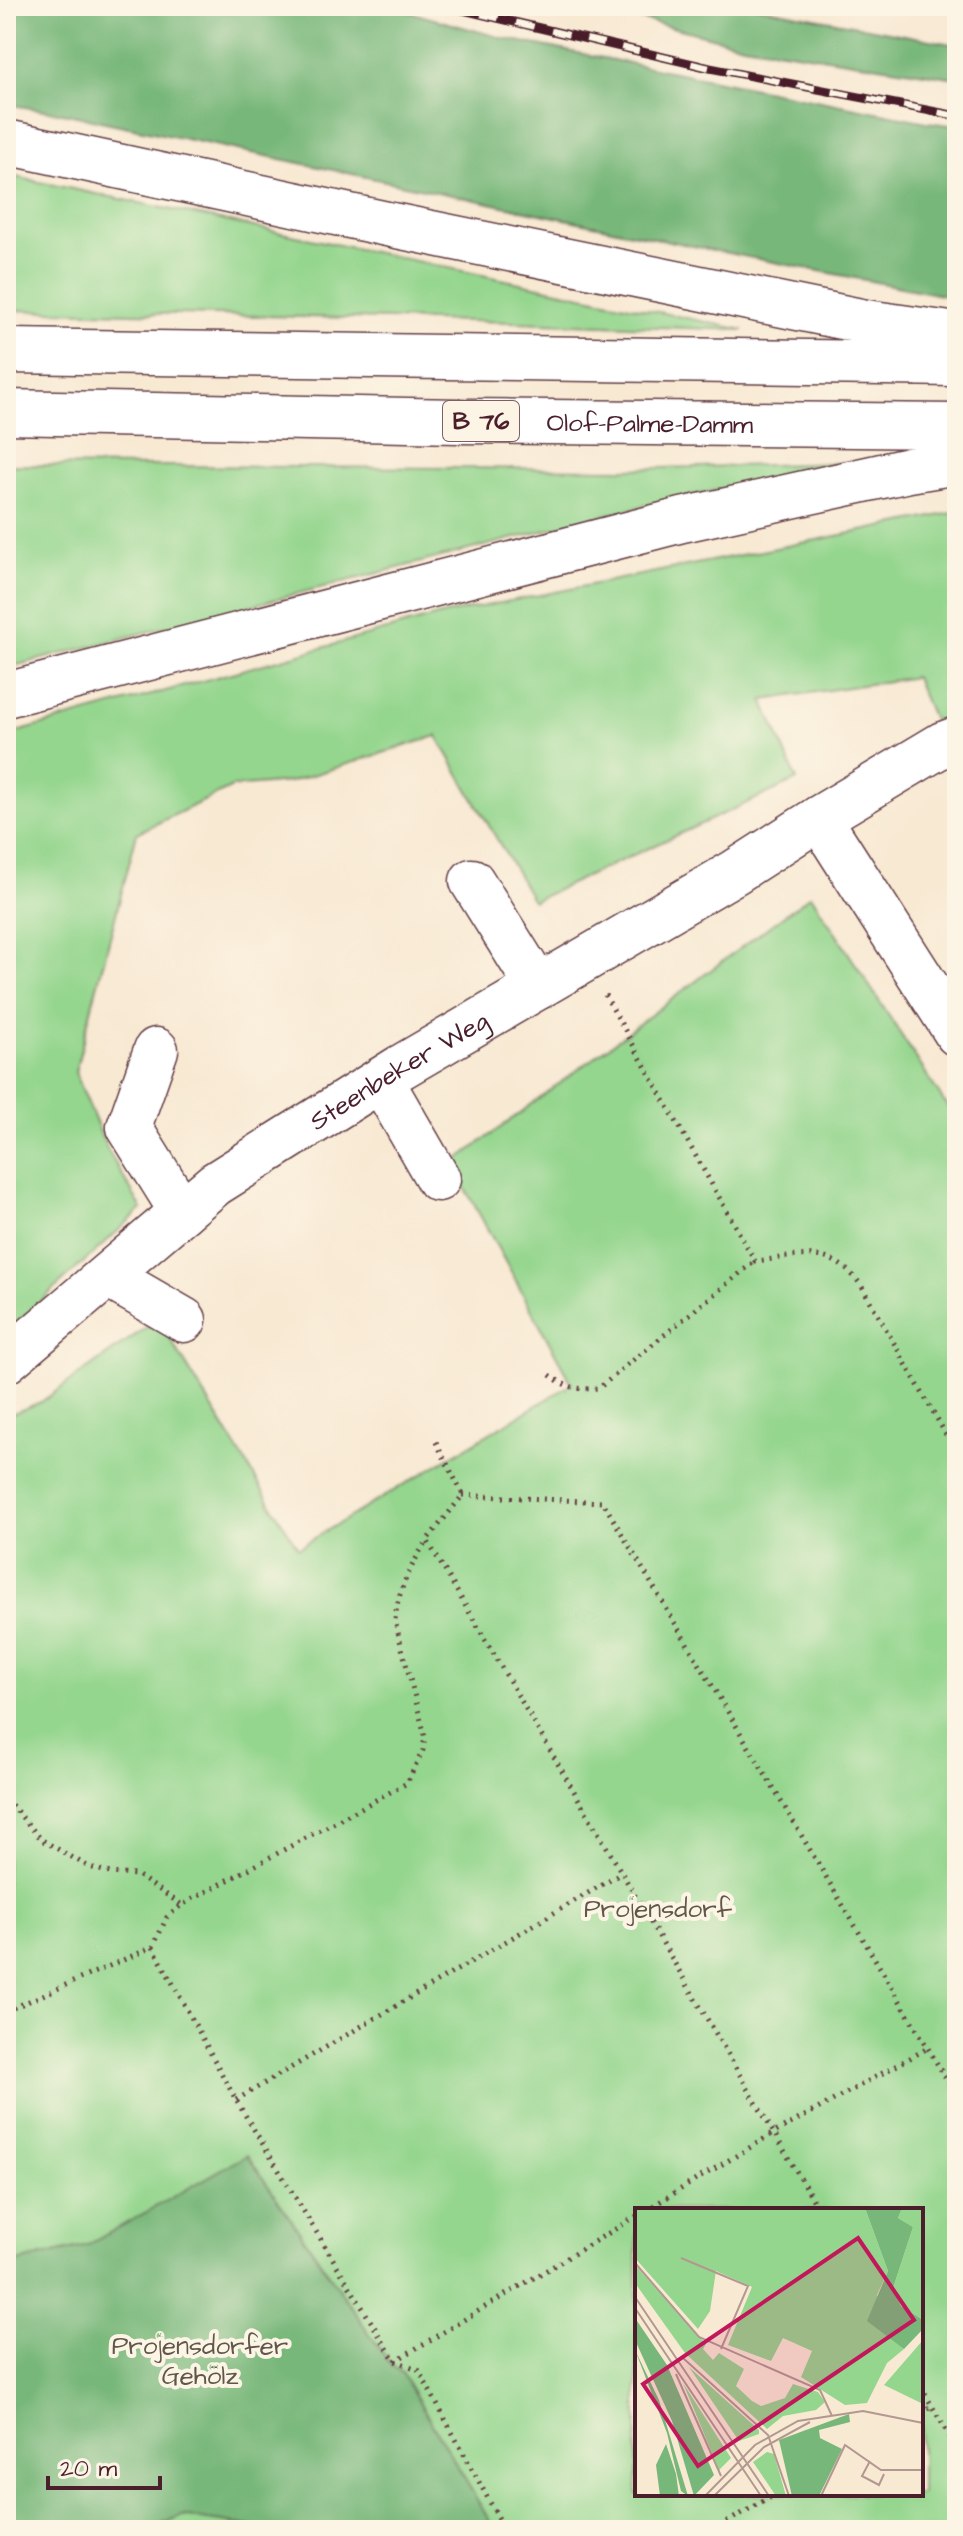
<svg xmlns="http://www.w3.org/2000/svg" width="963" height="2536" viewBox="0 0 963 2536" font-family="'Architects Daughter',sans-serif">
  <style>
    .green { fill: #94d68e; stroke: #6f7a5c; stroke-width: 2; fill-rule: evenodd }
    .forest { fill: #77b779; stroke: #606b52; stroke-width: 2 }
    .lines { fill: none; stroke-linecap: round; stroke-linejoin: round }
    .minor-casing { stroke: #643d44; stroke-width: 47 }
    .highway-casing { stroke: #643d44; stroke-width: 47 }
    .path { stroke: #643d44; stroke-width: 5; stroke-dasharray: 2 6; stroke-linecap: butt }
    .minor { stroke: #fff; stroke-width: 44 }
    .highway { stroke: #fff; stroke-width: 44 }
    .rail-casing { stroke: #4a1f2b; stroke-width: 9 }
    .rail { stroke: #fcf5e5; stroke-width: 6; stroke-dasharray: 18; stroke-linecap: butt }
    .labels { text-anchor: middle; stroke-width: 8; stroke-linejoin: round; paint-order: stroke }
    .shield { fill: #fcf5e5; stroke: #7f5f63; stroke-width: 2 }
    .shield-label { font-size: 24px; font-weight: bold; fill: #4a1f2b }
    .street-label { font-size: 26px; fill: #4a1f2b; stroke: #fcf5e5 }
    .park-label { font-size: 26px; fill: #605649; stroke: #fcf5e5 }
    .inset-road { fill: none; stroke: #b29890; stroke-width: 2 }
    .view { fill: #c2185b; fill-opacity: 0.15; stroke: #c2185b; stroke-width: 4 }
    .inset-edge { fill: none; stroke: #4a1f2b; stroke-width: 4 }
  </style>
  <rect width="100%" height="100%" fill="#fcf5e5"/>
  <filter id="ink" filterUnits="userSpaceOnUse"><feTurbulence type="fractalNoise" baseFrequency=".0125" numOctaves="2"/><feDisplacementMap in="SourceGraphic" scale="16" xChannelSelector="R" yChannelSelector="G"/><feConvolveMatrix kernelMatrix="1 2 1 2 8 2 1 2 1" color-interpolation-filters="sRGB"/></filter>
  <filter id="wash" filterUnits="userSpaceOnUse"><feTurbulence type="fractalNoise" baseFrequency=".006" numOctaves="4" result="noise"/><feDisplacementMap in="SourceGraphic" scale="32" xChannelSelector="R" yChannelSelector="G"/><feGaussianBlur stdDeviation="1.8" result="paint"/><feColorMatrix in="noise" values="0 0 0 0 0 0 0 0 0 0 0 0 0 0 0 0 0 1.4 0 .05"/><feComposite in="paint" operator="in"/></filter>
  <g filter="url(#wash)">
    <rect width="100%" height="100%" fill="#f8e9d3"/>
    <path class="green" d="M6 175 744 330 513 322 6 310Z
      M843 463 621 511 6 668V465L624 469Z
      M957 512V726L938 731 915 677 763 700 797 780 533 901 437 736 290 782 232 787 137 833 75 1072 107 1149 142 1209 18 1322 6 1329V735L445 614Z
      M811 895 957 1122V2530H495L402 2373 391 2365 247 2155 88 2245 6 2265V1416L41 1402 158 1319 298 1548 572 1384 452 1164ZM637 2210H921V2494H637Z
      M181 2516 277 2530H148Z"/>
    <path class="forest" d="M6 6H388L502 38 927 122 957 126V298L707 249 67 114 6 104Z
      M588 6H753L957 45V78L743 45Z
      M247 2155 391 2365 402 2373 495 2530H277L181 2516 148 2530H6V2265L88 2245Z"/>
  </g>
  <g filter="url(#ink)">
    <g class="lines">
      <defs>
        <g id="minor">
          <path d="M819 818 957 1034"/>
          <path d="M472 881 538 987"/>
          <path d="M156 1050 129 1127 182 1212"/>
          <path d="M381 1080 438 1179"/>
          <path d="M108 1276 184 1320"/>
          <path id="s1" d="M6 1361 215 1184 401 1067 735 872 819 818 943 744 957 739"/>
        </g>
        <g id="highway">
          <path d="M6 142 387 224 866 322 957 335"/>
          <path d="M6 351 957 364"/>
          <path id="s2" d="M6 412 459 421 957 426"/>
          <path d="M6 695 682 520 909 470 957 462"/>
        </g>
      </defs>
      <use href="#minor" class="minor-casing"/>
      <use href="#highway" class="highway-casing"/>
      <path class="path" d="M605 995 755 1261C801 1257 829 1243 861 1285L957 1454
        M550 1375C567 1388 577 1390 599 1388L755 1261
        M436 1442 463 1495 427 1540 819 2210
        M463 1495 603 1502 957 2097
        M6 1799 42 1840 89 1867 110 1873 137 1875 182 1905
        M153 1947 236 2100 395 2361 418 2369 505 2530
        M6 2011 153 1947 167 1917 182 1905 407 1783 423 1750 425 1736 395 1621C397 1591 411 1566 427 1540
        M236 2100 622 1873
        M646 2210 774 2133 928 2048
        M395 2361 637 2216
        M921 2387 957 2449
        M921 2412 932 2406
        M713 2530 776 2494"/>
      <use href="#minor" class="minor"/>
      <use href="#highway" class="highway"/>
      <defs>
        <path id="rail" d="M446 6 710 68 957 116"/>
      </defs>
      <use href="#rail" class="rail-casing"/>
      <use href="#rail" class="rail"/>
    </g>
  </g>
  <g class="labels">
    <rect class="shield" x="443" y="401" width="76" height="40" rx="6"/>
    <g class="shield-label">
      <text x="481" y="429">B 76</text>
    </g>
    <g class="street-label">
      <text dy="9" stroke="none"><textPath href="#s2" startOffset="644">Olof-Palme-Damm</textPath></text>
      <text dy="9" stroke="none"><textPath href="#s1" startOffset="490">Steenbeker Weg</textPath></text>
    </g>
    <g class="park-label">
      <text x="658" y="1917">Projensdorf</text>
      <text x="200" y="2354">Projensdorfer<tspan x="200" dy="30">Gehölz</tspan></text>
    </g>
  </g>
  <g transform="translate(635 2208)">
    <rect width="288" height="288" fill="#f8e9d3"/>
    <path d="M0 0H230L253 63 242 87 249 121 269 141 252 155 232 195 210 197 166 169 177 143 148 130 136 153 93 137 117 79 81 63 75 103 63 121 0 50ZM267 0H288V112L266 98 258 80 278 19 263 10ZM0 57 71 136 68 141 78 152 84 145 109 161 101 178 117 193 126 198 150 190 158 176 183 184 190 194 181 202 148 208 132 221 50 145 0 75ZM288 132V196L249 177ZM54 159 124 222V226L104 233ZM48 175 96 250 84 262ZM132 244 139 246 151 288H141L118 254Z" fill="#94d68e"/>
    <path d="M230 0H267L263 10 278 19 258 80 266 98 288 112V121L269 141 232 113 253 63ZM0 110 32 157 79 267 59 288 37 213 0 132ZM0 142 24 192 53 288 46 283 32 225ZM214 206 215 214 184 222 185 230 207 241 184 288H157L144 232ZM31 236 41 266 44 288H25L21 257Z" fill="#77b779"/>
    <path class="inset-road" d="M46 50 113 78 86 141M0 55 64 129 185 182 197 208M0 89 134 288M0 100 126 288M48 150 133 227 154 288M41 166 86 268M235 253 227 268 244 277 249 266M70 288 120 237 163 213 228 203 288 215M79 288 129 239 175 214M186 288 210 237 246 262H288"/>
    <path class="view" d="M223 30 279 112 63 258 8 176Z"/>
    <rect width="288" height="288" class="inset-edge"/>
  </g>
  <rect width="963" height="2536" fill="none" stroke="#fcf5e5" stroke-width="32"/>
  <path d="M48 2476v12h112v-12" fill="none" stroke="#4a1f2b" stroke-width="4"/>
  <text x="60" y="2476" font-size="24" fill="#4a1f2b" stroke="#fcf5e5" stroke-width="6" paint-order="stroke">20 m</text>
</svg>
